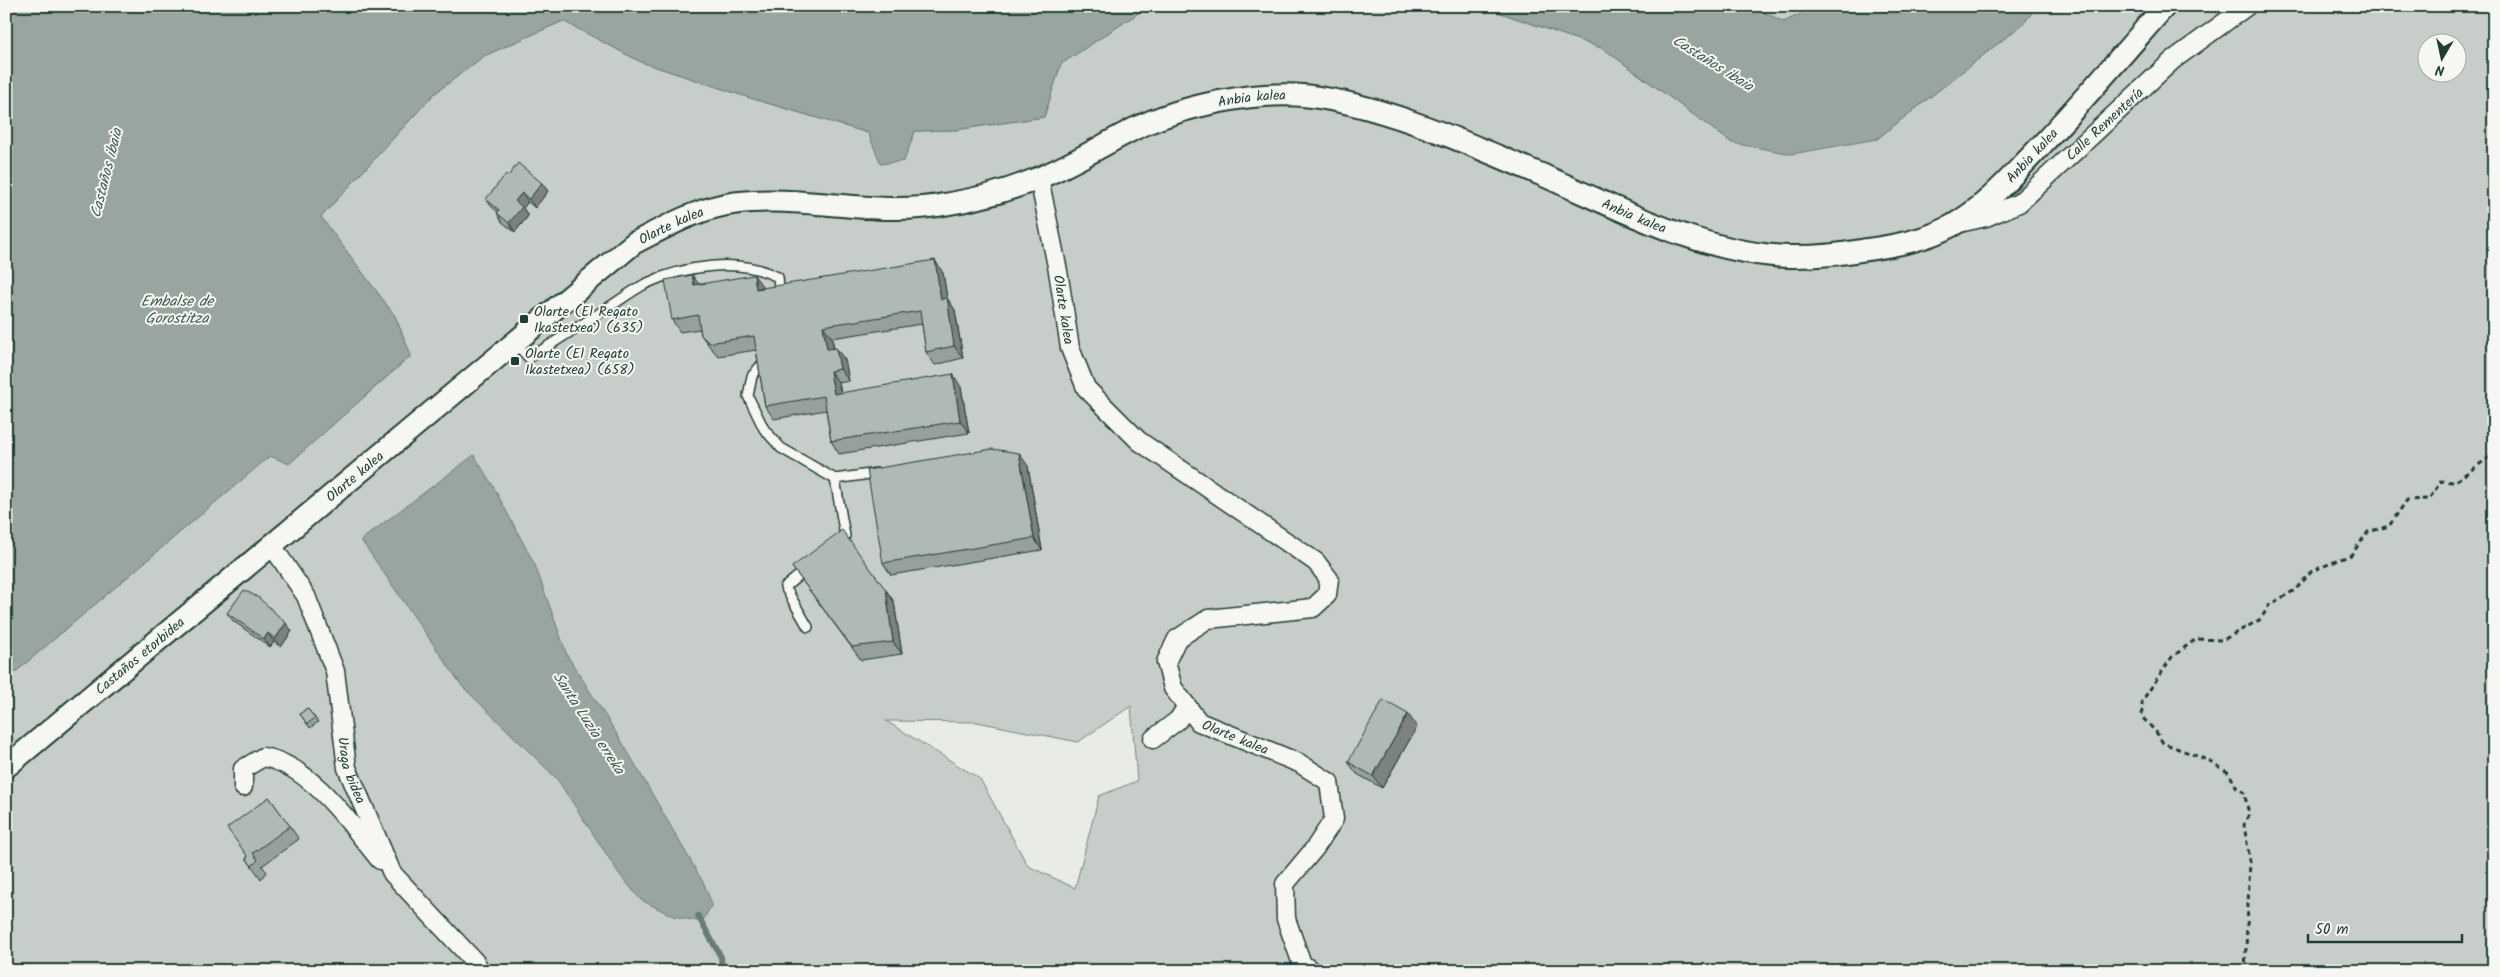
<svg xmlns="http://www.w3.org/2000/svg" width="2500" height="977" viewBox="0 0 2500 977" font-family="Kalam,sans-serif">
  <style>
    .green { fill: #c7cec9; stroke: #73867e; fill-rule: evenodd }
    .water { fill: #99a6a0; stroke: #687c75 }
    .lines { fill: none; stroke-linecap: round; stroke-linejoin: round }
    .stream { stroke: #687c75; stroke-width: 6 }
    .service-casing { stroke: #1f3d34; stroke-width: 12 }
    .minor-casing { stroke: #1f3d34; stroke-width: 21 }
    .tertiary-casing { stroke: #1f3d34; stroke-width: 25 }
    .path { stroke: #1f3d34; stroke-width: 3; stroke-dasharray: 5 4; stroke-linecap: butt }
    .service { stroke: #f6f6f2; stroke-width: 9 }
    .minor { stroke: #f6f6f2; stroke-width: 18 }
    .tertiary { stroke: #f6f6f2; stroke-width: 21 }
    .wall { fill: #97a09c; stroke: #1f3d34 }
    .shaded-wall { fill: #7b827f; stroke: #1f3d34 }
    .building { fill: #b0bab5; stroke: #1f3d34 }
    .poi-dot { fill: #1f3d34; stroke: #f6f6f2; stroke-width: 2 }
    .labels { text-anchor: middle; stroke-width: 4; stroke-linejoin: round; paint-order: stroke }
    .street-label { font-size: 14px; fill: #1f3d34; stroke: #f6f6f2 }
    .poi-label { font-size: 14px; fill: #1f3d34; stroke: #f6f6f2; text-anchor: start }
    .water-label { font-size: 15px; font-style: italic; fill: #445c54; stroke: #f6f6f2 }
  </style>
  <rect width="100%" height="100%" fill="#e9ebe7"/>
  <filter id="ink" filterUnits="userSpaceOnUse"><feTurbulence type="fractalNoise" baseFrequency=".02" numOctaves="2"/><feDisplacementMap in="SourceGraphic" scale="10" xChannelSelector="R" yChannelSelector="G"/><feConvolveMatrix kernelMatrix="1 2 1 2 8 2 1 2 1" color-interpolation-filters="sRGB"/></filter>
  <g filter="url(#ink)">
    <path class="green" d="M1160 6H1481L1604 49 1732 143 1877 139 2024 23 2037 6H2494V971H6V680L270 455 289 463 411 356 395 316 321 217 434 94 484 56 563 21 641 62 750 98 868 133 904 160 915 131 955 130 1044 117 1061 64 1143 10ZM2428 42H2458V72H2428ZM1131 706 1137 781 1099 796 1075 888 1028 866 980 779 886 721 977 722 1078 742Z
      M1751 6H1817L1784 22Z"/>
    <path class="water" d="M6 6H1160L1143 10 1061 64 1044 117 955 130 915 131 904 161 881 164 868 133 750 98 641 62 563 21 484 56 434 94 321 217 395 316 411 355 289 464 270 456 6 680Z
      M1481 6H1751L1784 22 1817 6H2037L2024 23 1877 139 1792 154 1732 143 1604 49Z
      M474 455 493 486 535 565 567 655 625 747 704 884 712 904 702 922 673 916 641 900 620 875 557 779 462 686 361 540Z"/>
    <g class="lines">
      <path class="stream" d="M698 916 721 957 722 971"/>
      <defs>
        <path id="service" d="M515 343 529 358C555 342 581 325 606 309 619 301 632 291 645 284 684 266 738 257 778 277L780 296
          M766 359 752 376 748 396 764 429 781 448 835 479 877 473
          M835 479 845 536 838 542
          M808 568 785 587 808 627"/>
        <g id="minor">
          <path id="s1" d="M1039 178 1058 271 1070 348 1086 388 1139 441 1316 562 1329 579 1327 595 1313 608 1208 619 1177 639 1166 662 1173 688 1199 722 1299 763 1329 782 1334 819 1315 848 1285 884 1286 919 1302 964 1312 971"/>
          <path id="s2" d="M1959 223 1986 217 2019 203 2173 60 2247 6"/>
          <path id="s3" d="M271 544 306 596 335 671 347 768 392 873 475 962 481 971"/>
          <path d="M1153 739 1178 720 1187 706"/>
          <path d="M243 787V769L263 757C311 765 351 825 380 860"/>
        </g>
        <g id="tertiary">
          <path id="s4" d="M6 767 634 243C666 227 698 208 735 203 806 194 874 218 947 204 977 199 1008 191 1036 179 1070 166 1102 145 1134 129 1181 106 1256 90 1308 96 1384 105 1469 144 1540 174 1616 207 1695 250 1779 256 1808 258 1836 255 1864 250 1893 246 1927 240 1953 225 1985 207 2010 178 2035 152 2080 104 2122 55 2165 6"/>
        </g>
      </defs>
      <use href="#service" class="service-casing"/>
      <use href="#minor" class="minor-casing"/>
      <use href="#tertiary" class="tertiary-casing"/>
      <path class="path" d="M2245 971 2250 861 2244 825 2249 814 2244 792 2237 788 2229 773 2210 761 2163 743 2156 732 2142 717V701L2172 657 2196 639 2223 640 2261 619 2269 605 2295 590 2312 571 2351 555 2368 532 2389 526 2407 500 2429 499 2441 481 2454 482 2494 454"/>
      <use href="#service" class="service"/>
      <use href="#minor" class="minor"/>
      <use href="#tertiary" class="tertiary"/>
    </g>
    <path class="wall" d="M548 191 535 208 528 202 523 208 528 216 515 232 502 222 497 213 498 212 492 207 486 199Z
      M943 273 947 298 955 310 963 358 935 365 926 352 922 324 832 338 834 348 845 360 849 381 839 383 841 393 961 387 969 433 839 454 831 441 826 410 774 419 765 406 756 350 718 356 710 347 701 335 700 329 680 332 672 320 699 284 763 288Z
      M1028 466 1042 550 891 575 883 563Z
      M792 567 886 590 894 602 902 654 861 660Z
      M227 613 292 631 281 647 274 642 270 647 233 621Z
      M307 708 318 722 310 728 300 714Z
      M1417 727 1382 788 1357 774 1348 762Z
      M269 797 299 839 262 866 267 872 261 879 246 858 248 857Z"/>
    <path class="shaded-wall" d="M542 183 548 191 535 208 529 199Z
      M522 193 528 202 523 208 528 216 515 232 509 223 515 201Z
      M935 260 943 273 947 298 955 310 963 358 954 346 941 300Z
      M692 275 701 287 694 285Z
      M754 275 763 287 756 289Z
      M823 326 832 338 836 362 827 349Z
      M836 348 845 360 849 381 840 369Z
      M830 371 839 383 843 407 834 394Z
      M953 374 961 387 969 433 960 421Z
      M1019 453 1028 466 1042 550 1034 538Z
      M886 590 894 602 902 654 893 642Z
      M286 623 292 631 281 647 275 639Z
      M268 633 274 642 270 647 264 639Z
      M1408 714 1417 727 1382 788 1373 776Z"/>
    <path class="building" d="M518 163 542 183 529 199 522 193 515 201 522 207 509 223 497 213 499 210 486 199 506 174 508 176Z
      M935 260 941 300 947 297 954 346 926 352 920 311 823 326 827 349 836 348 840 369 830 371 834 394 953 374 960 421 831 441 824 396 765 406 754 336 709 343 701 335 698 315 672 320 665 280 692 275 694 285 754 275 756 289Z
      M992 449 1019 453 1034 538 883 563 867 470Z
      M842 530 886 590 893 642 852 647 792 567Z
      M244 590 259 598 286 623 275 639 268 633 264 639 227 613Z
      M1383 700 1408 714 1373 776 1348 762Z
      M307 708 315 718 307 724 300 714Z
      M269 797 290 826 253 853 258 860 252 866 246 858 248 857 227 828Z"/>
  </g>
  <g class="poi-dot">
    <rect x="519" y="314" width="10" height="10" rx="2.5"/>
    <rect x="510" y="356" width="10" height="10" rx="2.5"/>
  </g>
  <g class="labels">
    <g class="street-label">
      <text dy="5" stroke="none"><textPath href="#s4" startOffset="1465">Anbia kalea</textPath></text>
      <text dy="5" stroke="none"><textPath href="#s2" startOffset="180">Calle Rementería</textPath></text>
      <text dy="5" stroke="none"><textPath href="#s4" startOffset="2305">Anbia kalea</textPath></text>
      <text dy="5" stroke="none"><textPath href="#s4" startOffset="1870">Anbia kalea</textPath></text>
      <text dy="5" stroke="none"><textPath href="#s4" startOffset="859">Olarte kalea</textPath></text>
      <text dy="5" stroke="none"><textPath href="#s1" startOffset="134">Olarte kalea</textPath></text>
      <text dy="5" stroke="none"><textPath href="#s4" startOffset="454">Olarte kalea</textPath></text>
      <text dy="5" stroke="none"><textPath href="#s4" startOffset="174">Castaños etorbidea</textPath></text>
      <text dy="5" stroke="none"><textPath href="#s1" startOffset="839">Olarte kalea</textPath></text>
      <text dy="5" stroke="none"><textPath href="#s3" startOffset="244">Uraga bidea</textPath></text>
    </g>
    <g class="poi-label">
      <text x="534" y="316">Olarte (El Regato<tspan x="534" dy="16">Ikastetxea) (635)</tspan></text>
      <text x="525" y="358">Olarte (El Regato<tspan x="525" dy="16">Ikastetxea) (658)</tspan></text>
    </g>
    <g class="water-label">
      <text transform="translate(1713 63) rotate(32)" y="5">Castaños ibaia</text>
      <text transform="translate(106 173) rotate(-76)" y="5">Castaños ibaia</text>
      <text x="177" y="306">Embalse de<tspan x="177" dy="17">Gorostitza</tspan></text>
      <text transform="translate(589 723) rotate(57)" y="5">Santa Luzia erreka</text>
    </g>
  </g>
  <rect width="2500" height="977" fill="none" stroke="#f6f6f2" stroke-width="25"/>
  <rect x="12" y="12" width="2475" height="952" fill="none" stroke="#1f3d34" stroke-width="2" filter="url(#ink)"/>
  <g transform="translate(2442 58) rotate(189)"><circle r="24" fill="#f6f6f2" stroke="#a0aca6"/>
  <path d="M0-4L9 19L0 12L-9 19Z" fill="#1f3d34"/>
  <text y="-8" font-size="14" font-weight="bold" text-anchor="middle" fill="#1f3d34">N</text>
  </g>
  <path d="M2308 934v8h154v-8" fill="none" stroke="#1f3d34" stroke-width="2.5"/>
  <text x="2315" y="934" font-size="15" fill="#1f3d34" stroke="#f6f6f2" stroke-width="4" paint-order="stroke">50 m</text>
</svg>
